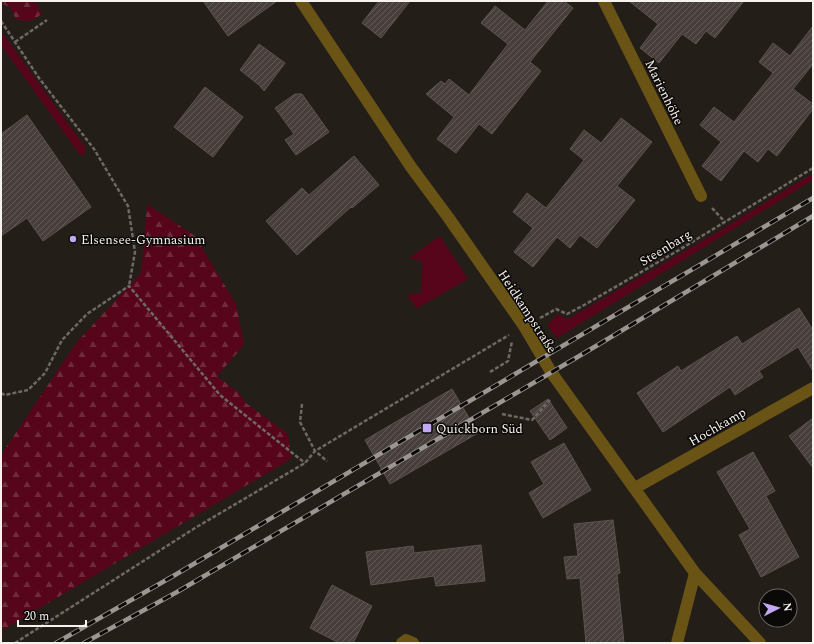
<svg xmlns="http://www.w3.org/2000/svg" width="814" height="644" viewBox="0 0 814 644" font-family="Spectral,serif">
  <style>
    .green { fill: #56051b }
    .forest { fill: url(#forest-firs) }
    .building { fill: url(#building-hatch); stroke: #5c524f }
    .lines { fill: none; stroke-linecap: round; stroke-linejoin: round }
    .path { stroke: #6f6965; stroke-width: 2.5; stroke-dasharray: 4 2; stroke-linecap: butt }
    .minor { stroke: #695315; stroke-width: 12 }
    .rail-casing { stroke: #9b9692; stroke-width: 4.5 }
    .rail { stroke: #0b0907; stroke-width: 3; stroke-dasharray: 9; stroke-linecap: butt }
    .poi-dot { fill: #c1a8f3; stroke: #0b0907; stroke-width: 1.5 }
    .labels { text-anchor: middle; stroke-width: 3; stroke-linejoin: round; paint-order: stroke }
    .street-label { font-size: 13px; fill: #f6f2ee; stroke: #0b0907 }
    .poi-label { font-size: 13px; fill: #f6f2ee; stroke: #0b0907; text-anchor: start }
  </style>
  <defs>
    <pattern id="forest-firs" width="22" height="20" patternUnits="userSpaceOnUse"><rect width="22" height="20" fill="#56051b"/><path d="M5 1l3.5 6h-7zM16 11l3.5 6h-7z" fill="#6f2a3c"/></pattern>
    <pattern id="building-hatch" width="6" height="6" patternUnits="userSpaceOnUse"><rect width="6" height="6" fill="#483f3c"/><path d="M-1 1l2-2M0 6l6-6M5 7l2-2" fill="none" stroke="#635b58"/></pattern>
  </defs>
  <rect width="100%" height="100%" fill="#241e19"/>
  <path class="green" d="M3 34 85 147V153L83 155H80L1 45V35Z
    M813 173V180L557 338 547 325 558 314 568 319 719 231Z
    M440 236 468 279 416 309 407 294 421 293 422 261 409 258Z"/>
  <path class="forest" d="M1 1H35L42 14C31 21 28 24 15 18L11 8 3 4Z
    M147 204 195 236 236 304 244 345 217 376 239 393 246 403 288 434 291 459 1 631V455L76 343 141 273Z"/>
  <path class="building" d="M203 1H277L228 36Z
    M379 1H410L381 38 362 23Z
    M548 1H564L573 8 530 62 541 71 492 134 479 124 456 153 437 139 454 117 426 94 441 81 445 84 449 79 469 95 508 44 481 23 495 6 525 30Z
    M629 1H744L715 38 706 31 696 44 682 34 659 63 640 48 658 24Z
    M813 26V64L793 89 813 104V109L777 156 768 149 758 162 744 151 721 181 702 166 721 142 700 125 714 107 734 122 773 73 759 62 773 43 790 56Z
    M259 44 285 63 264 91 259 85 240 70Z
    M205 87 243 117 213 157 174 127Z
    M295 94H302L329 132 296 155 285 140 294 134 275 108Z
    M27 115 91 207 43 241 27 218 1 236V134Z
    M621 118 652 142 617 186 635 200 597 248 580 235 570 248 557 237 533 267 514 252 533 228 513 212 527 193 546 208 584 160 570 149 584 130 601 143Z
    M354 156 379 185 352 208 351 207 297 255 266 221 302 188 309 195Z
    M799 308 813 330V371L798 347 759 371 763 377 735 395 730 387 663 432 637 393 678 366 681 371 737 336 742 344Z
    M452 389 478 433 390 484 365 440Z
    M548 399 567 428 550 440 530 411Z
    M813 418V468L789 436Z
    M564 443 591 490 543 518 529 493 544 484 531 462Z
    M753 452 775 491 766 496 799 557 761 577 739 535 750 529 717 472Z
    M613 520 620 573 617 574 624 643H586L580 578 567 579 564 557 578 556 574 524Z
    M481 545 485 581 436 586 434 576 371 585 366 552 413 546 414 553Z
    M332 585 372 606 353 643H339L310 628Z"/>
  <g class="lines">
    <path class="path" d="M1 21 39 78 94 149 128 206 135 252 129 286
      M15 42 47 20
      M712 208 725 222
      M540 318 556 309 567 314 586 304 679 250 813 168
      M490 372 508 361 512 341
      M1 393 5 395 28 390 45 373 62 340 87 314 129 286 220 395 305 463
      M302 404 300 422 315 451 327 461
      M502 414 532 420 550 400
      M15 643 195 528 305 463 315 451 509 335"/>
    <path class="minor" d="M301 1 411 167 448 217 524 326 551 372 695 573 760 643
      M604 1 701 196
      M635 488 813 388
      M402 643 406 640 413 643
      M677 643 695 573"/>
    <defs>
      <path id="rail" d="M56 643 175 575 813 198
        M84 643 177 592 586 352 813 216"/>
    </defs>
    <use href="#rail" class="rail-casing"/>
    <use href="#rail" class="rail"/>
  </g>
  <g class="poi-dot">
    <circle cx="73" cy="239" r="4"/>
    <rect x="422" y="423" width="10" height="10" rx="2"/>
  </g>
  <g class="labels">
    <g class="street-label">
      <text transform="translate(665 92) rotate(64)" y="5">Marienhöhe</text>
      <text transform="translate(665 247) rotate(-31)" y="5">Steenbarg</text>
      <text transform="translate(528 311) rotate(57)" y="5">Heidkampstraße</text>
      <text transform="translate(717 426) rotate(-30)" y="5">Hochkamp</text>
    </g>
    <g class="poi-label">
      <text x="81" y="244">Elsensee-Gymnasium</text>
      <text x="436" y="433">Quickborn Süd</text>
    </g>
  </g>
  <rect width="814" height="644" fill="none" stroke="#f6f2ee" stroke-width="4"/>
  <g transform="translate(778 608) rotate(84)"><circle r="19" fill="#0b0907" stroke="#696663"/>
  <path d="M0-3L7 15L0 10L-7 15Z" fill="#c1a8f3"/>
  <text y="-6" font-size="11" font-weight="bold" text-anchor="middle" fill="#f6f2ee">N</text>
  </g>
  <path d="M18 620v6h68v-6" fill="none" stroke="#f6f2ee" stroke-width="2"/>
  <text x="24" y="620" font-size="12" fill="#f6f2ee" stroke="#0b0907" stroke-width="3" paint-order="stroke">20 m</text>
</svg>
